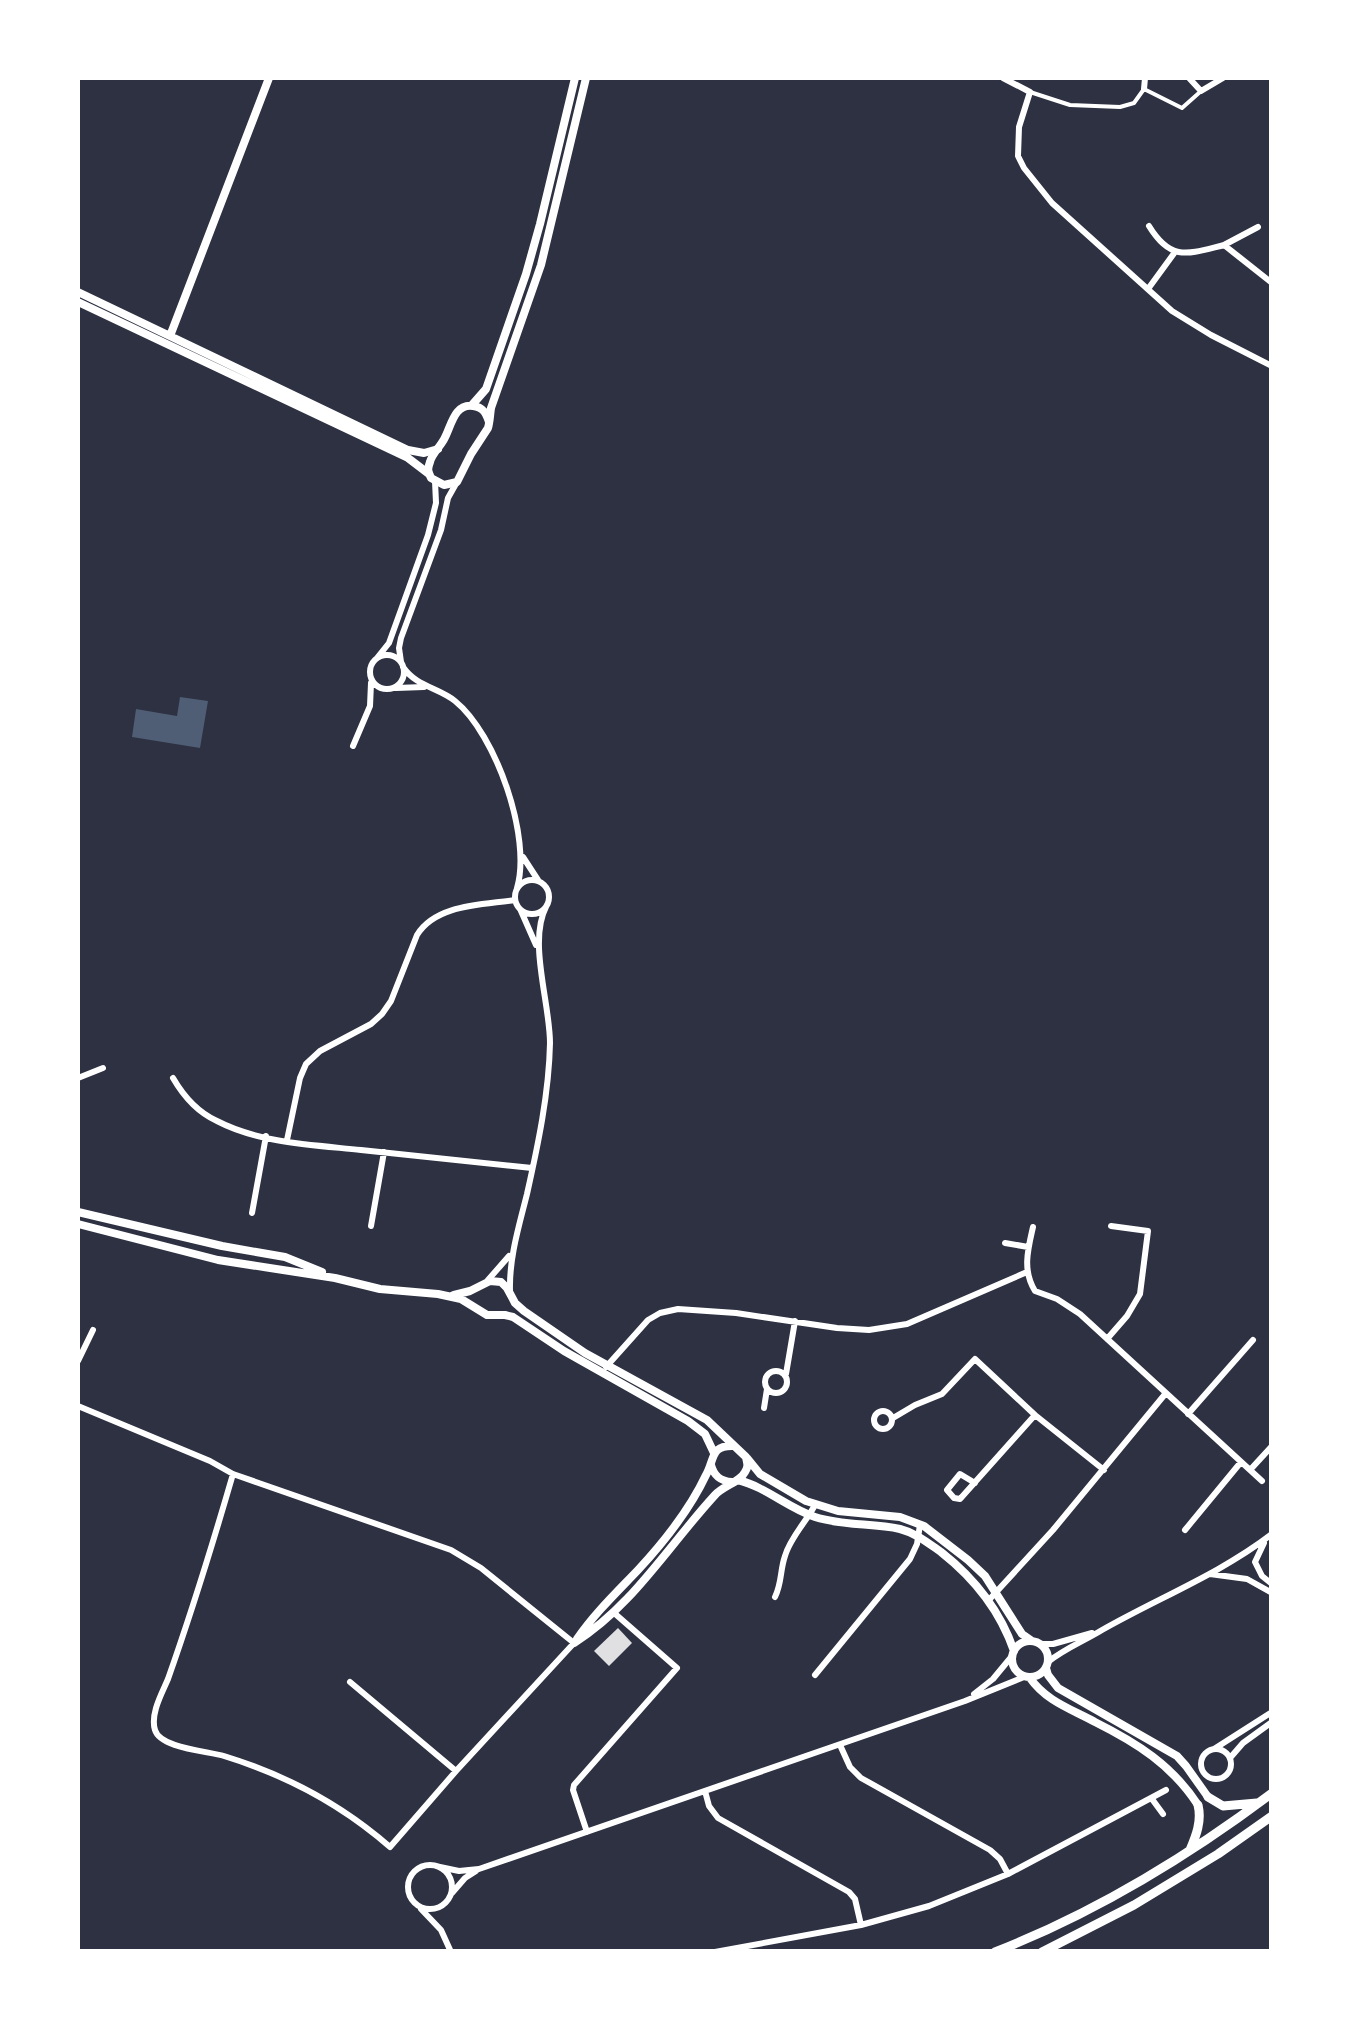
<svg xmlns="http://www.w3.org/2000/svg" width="1349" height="2029" viewBox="0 0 1349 2029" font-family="Roboto,sans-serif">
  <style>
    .water { fill: #4f5d75 }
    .building { fill: #e0e0e3 }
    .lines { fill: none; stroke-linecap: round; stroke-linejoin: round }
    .pedestrian { stroke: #fff; stroke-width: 4 }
    .minor { stroke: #fff; stroke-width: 6 }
    .tertiary { stroke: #fff; stroke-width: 8 }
    .secondary { stroke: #fff; stroke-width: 8 }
    .primary { stroke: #fff; stroke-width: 9 }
  </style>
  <rect width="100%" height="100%" fill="#2d3142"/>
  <path class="water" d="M180 697 208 701 200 748 132 737 136 709 177 716Z"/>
  <path class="building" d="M618 1628 632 1643 609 1666 594 1651Z"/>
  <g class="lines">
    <path class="pedestrian" d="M1030 92 1070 105 1120 107 1134 103 1144 89 1182 108 1200 92"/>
    <path class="minor" d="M1003 78 1030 92 1019 127 1018 156 1024 168 1052 203 1172 311 1211 335 1272 366
      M1189 78 1201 91 1223 78
      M1144 89 1145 78
      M1149 226C1171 262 1188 254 1224 245L1272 283
      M1224 245 1258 227
      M1148 289 1175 252
      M370 672a17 17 0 1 1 34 0a17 17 0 1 1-34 0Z
      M377 658 389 643 428 535 436 503 435 481
      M401 662 399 648 401 638 441 530 448 498 457 482
      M403 667C417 687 437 687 455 701 496 734 532 838 517 888
      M396 688 424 687
      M353 746 370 706 371 683
      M523 857 538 880
      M515 897a17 17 0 1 1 34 0a17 17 0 1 1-34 0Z
      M521 911 536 945
      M78 1078 103 1068
      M173 1078C184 1097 197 1112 217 1121 259 1143 314 1145 361 1150 418 1156 475 1162 532 1168
      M287 1140 300 1078 306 1064 320 1051 371 1024 382 1014 391 1001 417 935C436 904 483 905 515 900
      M252 1213 266 1136
      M371 1226 384 1152
      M1033 1227C1028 1249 1022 1270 1035 1291L1057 1299 1080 1314 1262 1481
      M1005 1243 1028 1247
      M488 1280 509 1256
      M510 1291C509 1258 519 1226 527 1194 538 1145 549 1093 550 1043 550 1003 528 942 546 907
      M1107 1339 1127 1316 1140 1294 1148 1231 1111 1226
      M78 1361 93 1330
      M606 1367 648 1320 660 1313 678 1309 736 1313 837 1328 869 1330 907 1324 1027 1272
      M765 1382a11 11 0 1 1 22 0a11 11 0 1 1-22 0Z
      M786 1374 795 1321
      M78 1406 210 1461 233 1474 451 1550 481 1568 574 1643 456 1771 390 1847C342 1805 286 1775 224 1756 207 1751 160 1748 155 1730 150 1714 162 1693 168 1679 192 1611 213 1543 233 1474
      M764 1408 767 1389
      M874 1420a9 9 0 1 1 18 0a9 9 0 1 1-18 0Z
      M1188 1414 1253 1340
      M893 1418 915 1405 942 1394 975 1359 1035 1415 1104 1470
      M1250 1470 1272 1446
      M975 1483 960 1474 947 1490 954 1498 960 1499 1035 1415
      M1185 1530 1241 1462
      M1264 1543 1255 1562 1262 1576 1272 1584
      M1210 1574 1247 1579 1272 1593
      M775 1597C782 1583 780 1570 785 1556 790 1538 806 1522 815 1505
      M988 1601 1053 1530 1166 1393
      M1040 1644H1053L1092 1633
      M1048 1662C1064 1649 1084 1641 1102 1630 1158 1598 1220 1574 1272 1534
      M815 1675 910 1559 917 1544 920 1525
      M350 1682 456 1771
      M974 1694 993 1679 1012 1656
      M840 1745 850 1767 861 1778 990 1850 1000 1859 1008 1874
      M1201 1764a15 15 0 1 1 30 0a15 15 0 1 1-30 0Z
      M1214 1749 1272 1712
      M1230 1758 1243 1743 1272 1722
      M705 1791 709 1806 718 1818 849 1892 855 1899 861 1925
      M1152 1799 1163 1814
      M587 1832 573 1790 574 1785 677 1668 613 1612
      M408 1887a22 22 0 1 1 44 0a22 22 0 1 1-44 0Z
      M440 1867 459 1871 479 1869 965 1701 1024 1677
      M452 1893 465 1878 476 1871
      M421 1909 441 1930 451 1952
      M715 1952 861 1925 929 1906 1008 1874 1166 1790"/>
    <path class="tertiary" d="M78 292 408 450 424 453 438 449
      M78 302 408 458 429 474
      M170 336 269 78
      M78 1212 222 1246 285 1257 322 1272
      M78 1224 218 1260 335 1278 380 1289 438 1294 461 1299 487 1315H505L513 1317 564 1351 688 1421 705 1434 714 1453
      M454 1295 470 1291 490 1281 501 1282 507 1288 515 1303 524 1311 585 1353 707 1420 746 1457C747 1463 749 1466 745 1472 740 1482 723 1486 715 1495 669 1545 632 1607 574 1643
      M747 1458 760 1474 806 1501 838 1511 900 1517 924 1526 968 1560 985 1576 1022 1634 1032 1641
      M711 1465C714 1476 720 1481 732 1482
      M738 1480C766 1487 788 1508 815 1517 843 1526 872 1523 900 1529 916 1533 928 1543 941 1552 974 1578 1000 1610 1014 1651
      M577 1639C594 1614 617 1592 638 1570 664 1542 690 1509 706 1475 715 1459 710 1445 734 1446
      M1012 1659a18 18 0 1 1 36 0a18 18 0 1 1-36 0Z
      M1046 1668 1048 1675 1058 1688 1177 1756 1186 1766 1208 1797
      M1030 1678C1046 1701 1071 1709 1095 1722 1137 1743 1172 1765 1198 1805"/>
    <path class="secondary" d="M472 405 486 389 526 274 540 224 575 78
      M489 422C486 413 483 407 473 406 453 403 451 429 443 441 439 448 432 454 430 462 427 470 428 471 431 478L444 485 457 482 471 454 488 428C490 421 490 414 491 408L541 265 586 78"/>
    <path class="primary" d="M1208 1797 1223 1806 1257 1803
      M1190 1850C1196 1836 1202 1821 1198 1805
      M995 1952C1094 1913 1187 1857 1272 1793
      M1042 1952 1134 1905 1218 1854 1272 1816"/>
  </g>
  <rect width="1349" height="2029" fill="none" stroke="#ffffff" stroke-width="160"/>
</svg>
